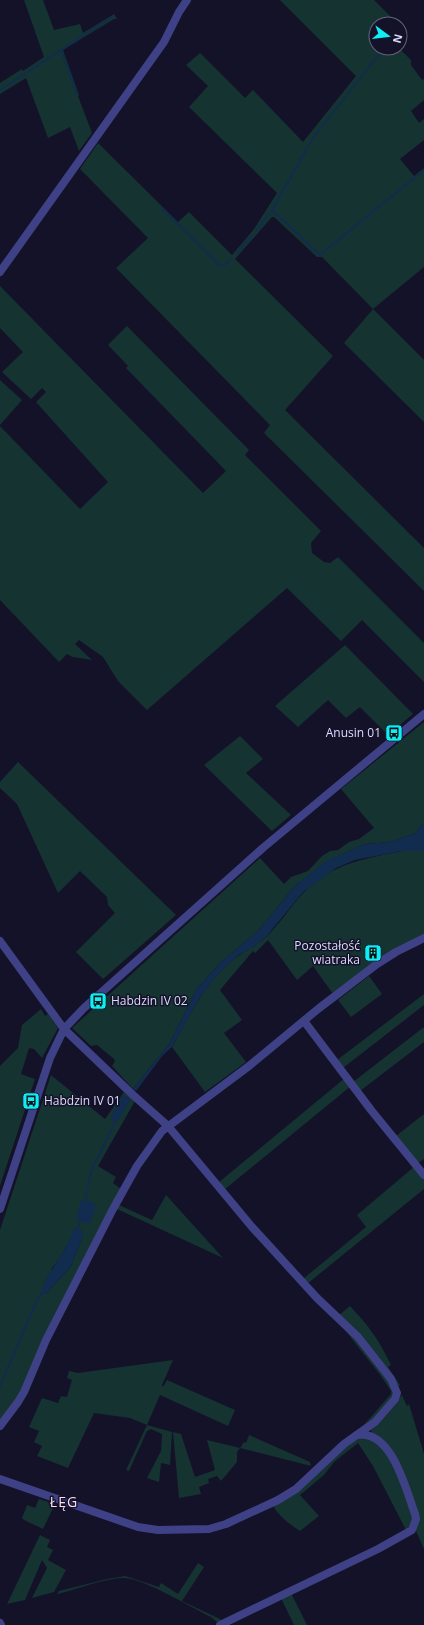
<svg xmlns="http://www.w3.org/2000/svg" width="424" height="1625" viewBox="0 0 424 1625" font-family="'Open Sans',sans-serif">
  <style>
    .green { fill: #153330; fill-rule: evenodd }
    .water { fill: #112c4e }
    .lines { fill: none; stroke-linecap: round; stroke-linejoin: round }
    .stream { stroke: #112c4e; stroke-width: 2 }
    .minor { stroke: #3f4186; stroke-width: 8 }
    .labels { text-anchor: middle; stroke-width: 3; stroke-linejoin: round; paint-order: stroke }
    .poi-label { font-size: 12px; fill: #dddbfe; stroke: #141229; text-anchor: end }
    .quarter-label { font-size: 14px; letter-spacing: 1px; fill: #feddf4; stroke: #141229 }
  </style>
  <rect width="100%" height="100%" fill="#141229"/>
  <path class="green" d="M24 0H43L54 30 80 24 83 33 114 14 117 19H114L63 50 79 95 78 96 92 133 79 151 70 127 48 138 26 78 0 94V83L22 69 23 71 44 57Z
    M280 0H374L398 24H376V48H399L411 60V65L422 80 424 79V100L411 111 419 123 424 119V140L400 159 414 176 424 168V267L373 309 424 360V422L344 343 373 309 322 257H317L274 217H272L235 259 333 356 285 410 424 548V591L264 433 270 425 116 268 148 238 80 169 98 143 178 222 189 212 232 255 254 229 277 193 189 107 208 86 186 65 200 53 245 98 253 90 303 142 356 76Z
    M0 286 203 493 226 471 126 368 128 366 108 345 127 326 249 450 245 455 321 531 311 543 312 553 324 562 330 563 338 557 424 643V682L362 620 341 641 287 588 147 710 118 681 103 657 79 640 75 644 92 660 73 657 67 654 59 662 0 600V426L80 509 108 482 36 402 46 392 42 388 31 399 2 372 23 352 0 328Z
    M0 380 22 400 0 425Z
    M345 645 413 714 388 735 360 707 346 718 328 700 298 727 275 706Z
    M424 722V825L420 826 417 832 414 834 390 842 365 844 327 861 294 887 257 932 221 962 196 990 170 1043 133 1089 112 1066 115 1061 114 1059 97 1045 91 1046 72 1028 260 858 284 884 291 877 308 871 322 856 330 851 338 850 349 842 359 839 374 828 341 789Z
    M240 736 263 759 246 773 291 815 272 831 204 765Z
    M18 762 176 915 103 979 76 952 115 913 108 905 107 897 80 871 58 893 17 804 0 788V782Z
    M402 851H424V936L333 994 313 966 297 980 268 940 255 953 253 951 220 990 242 1020 224 1033 246 1062 205 1092 172 1047C187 1020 202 989 224 968 228 964 233 959 238 956 247 949 257 945 266 937 280 924 290 907 303 893 332 863 364 859 402 851Z
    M369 976 382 994 351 1017 338 1000Z
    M424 994V1005L343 1068 337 1060Z
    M41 1009 45 1016 48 1014 58 1028 42 1058 34 1049 29 1048 21 1074 35 1079 0 1186V1066L18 1048 22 1025Z
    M424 1027V1042L360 1091 353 1082Z
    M51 1075 105 1119 124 1092 135 1101 98 1166 116 1177 113 1183 121 1189 20 1396 0 1421V1230ZM83 1236 71 1266 46 1294 52 1268 61 1257 66 1246Z
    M345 1078 351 1086 224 1190 218 1183Z
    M424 1114V1159L418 1163 396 1136Z
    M415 1166 424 1178V1189L307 1284 303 1279 366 1227 357 1215Z
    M166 1195 223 1258 117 1209 119 1205 152 1220Z
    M350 1306C369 1326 379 1340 391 1365L388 1367 400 1385 398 1387 338 1316Z
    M337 1320 351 1331 391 1382 395 1392 380 1414 354 1433H352L363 1426 391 1394V1391L381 1376Z
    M173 1360 162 1385 163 1387 167 1380 235 1410 228 1426 160 1395 147 1425 172 1432 170 1465 161 1463 159 1482 147 1478 161 1451 162 1434 151 1429 147 1431 129 1471 126 1470 147 1425 130 1418 94 1413 68 1468 37 1456 42 1446 34 1442 39 1431 29 1427 42 1398 58 1403 61 1396 67 1397 72 1380 67 1378 69 1371 78 1373Z
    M402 1395 407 1406 409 1404 424 1454V1549L416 1531 402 1471 371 1433 372 1427Z
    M173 1432 181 1434 195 1477 215 1470 207 1440 240 1448 244 1442 246 1443 249 1435 310 1462 311 1466 240 1448 237 1452V1462L221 1481 217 1476 208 1479 209 1483 199 1487 201 1494 179 1498Z
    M355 1439H373L394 1461 414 1516 407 1532 373 1466 358 1443 334 1462 324 1475 300 1495 319 1516 300 1531C289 1524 280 1517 273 1506Z
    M39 1499 55 1504 43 1529 24 1520 22 1518 27 1505 35 1508Z
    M40 1535 50 1540 47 1547 53 1550 48 1560 66 1570 54 1592 32 1598 47 1568 42 1560 25 1600 7 1604Z
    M198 1563 204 1567 182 1601 220 1619 222 1622 219 1624 211 1617C190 1607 147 1580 125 1578 108 1577 75 1590 57 1594L59 1591 107 1579 125 1576 159 1587 161 1583 178 1594Z
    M291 1593 307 1625H294L281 1598Z"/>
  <path class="water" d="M424 825V851H402L355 860 336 868 303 892 266 937 254 947 237 956 219 973 199 999 172 1047 163 1055 136 1091 133 1089 170 1043 196 990 221 962 257 932 294 887 326 861 365 844 390 842 414 834 417 832 420 826Z
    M123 1096H128L130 1101 116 1123 111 1119 112 1114Z
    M84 1200 95 1204V1209L90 1223H84L76 1218 81 1201Z
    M76 1227 83 1232V1236L71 1266 46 1294 41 1293C44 1279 53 1269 60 1257 66 1249 69 1238 74 1229Z"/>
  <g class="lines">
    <path class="stream" d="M61 50 77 94
      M0 90 112 17
      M162 208 219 265 223 266 232 259
      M272 210 318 253 321 254 424 170
      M256 231 272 210 313 138 384 48
      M237 253 251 236
      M85 1203 91 1172 116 1120
      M77 1230 81 1219
      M0 1386 37 1300 43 1291"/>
    <path class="minor" d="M0 272 164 42 179 12 187 0
      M0 941 64 1029 133 1095 168 1126 252 1227 317 1298 358 1337 391 1379 397 1393 395 1399 375 1422 344 1444 296 1489 278 1500 226 1524 209 1529 158 1530 138 1527 0 1479
      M304 1021 371 1110 424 1175
      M0 1209 50 1058 64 1029 84 1008 264 847 424 714
      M0 1426 18 1402 24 1392 46 1340 113 1209 137 1166 162 1131 249 1066 318 1009 377 964 396 952 424 938
      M0 1623 1 1625
      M220 1625 378 1549 412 1530 416 1519 415 1514C406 1490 392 1430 358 1435"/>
  </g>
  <defs>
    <symbol id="bus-square" viewBox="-11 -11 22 22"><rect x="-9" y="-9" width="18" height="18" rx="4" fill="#10eef5" stroke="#141229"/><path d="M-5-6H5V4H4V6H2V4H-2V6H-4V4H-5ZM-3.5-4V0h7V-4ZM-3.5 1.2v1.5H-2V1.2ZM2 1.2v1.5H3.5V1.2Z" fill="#111"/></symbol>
    <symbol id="building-square" viewBox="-11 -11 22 22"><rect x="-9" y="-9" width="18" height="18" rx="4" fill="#10eef5" stroke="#141229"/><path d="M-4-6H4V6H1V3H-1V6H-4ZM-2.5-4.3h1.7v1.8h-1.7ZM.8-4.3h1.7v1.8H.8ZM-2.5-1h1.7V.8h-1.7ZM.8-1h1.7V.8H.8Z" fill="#111"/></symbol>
  </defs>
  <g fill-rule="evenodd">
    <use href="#bus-square" x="384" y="723" width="20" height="20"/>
    <use href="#building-square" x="363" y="943" width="20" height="20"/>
    <use href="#bus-square" x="88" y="991" width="20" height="20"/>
    <use href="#bus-square" x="21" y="1091" width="20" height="20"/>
  </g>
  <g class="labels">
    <g class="poi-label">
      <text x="381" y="737">Anusin 01</text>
      <text x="360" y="950">Pozostałość<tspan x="360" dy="14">wiatraka</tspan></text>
      <text x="111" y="1005" text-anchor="start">Habdzin IV 02</text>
      <text x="44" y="1105" text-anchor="start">Habdzin IV 01</text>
    </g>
    <g class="quarter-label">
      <text x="64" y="1507">ŁĘG</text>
    </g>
  </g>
  <g transform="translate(388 36) rotate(105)"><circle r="19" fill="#141229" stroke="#64627e"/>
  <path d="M0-3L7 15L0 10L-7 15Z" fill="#10eef5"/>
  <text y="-6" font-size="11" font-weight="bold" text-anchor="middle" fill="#dddbfe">N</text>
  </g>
</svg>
